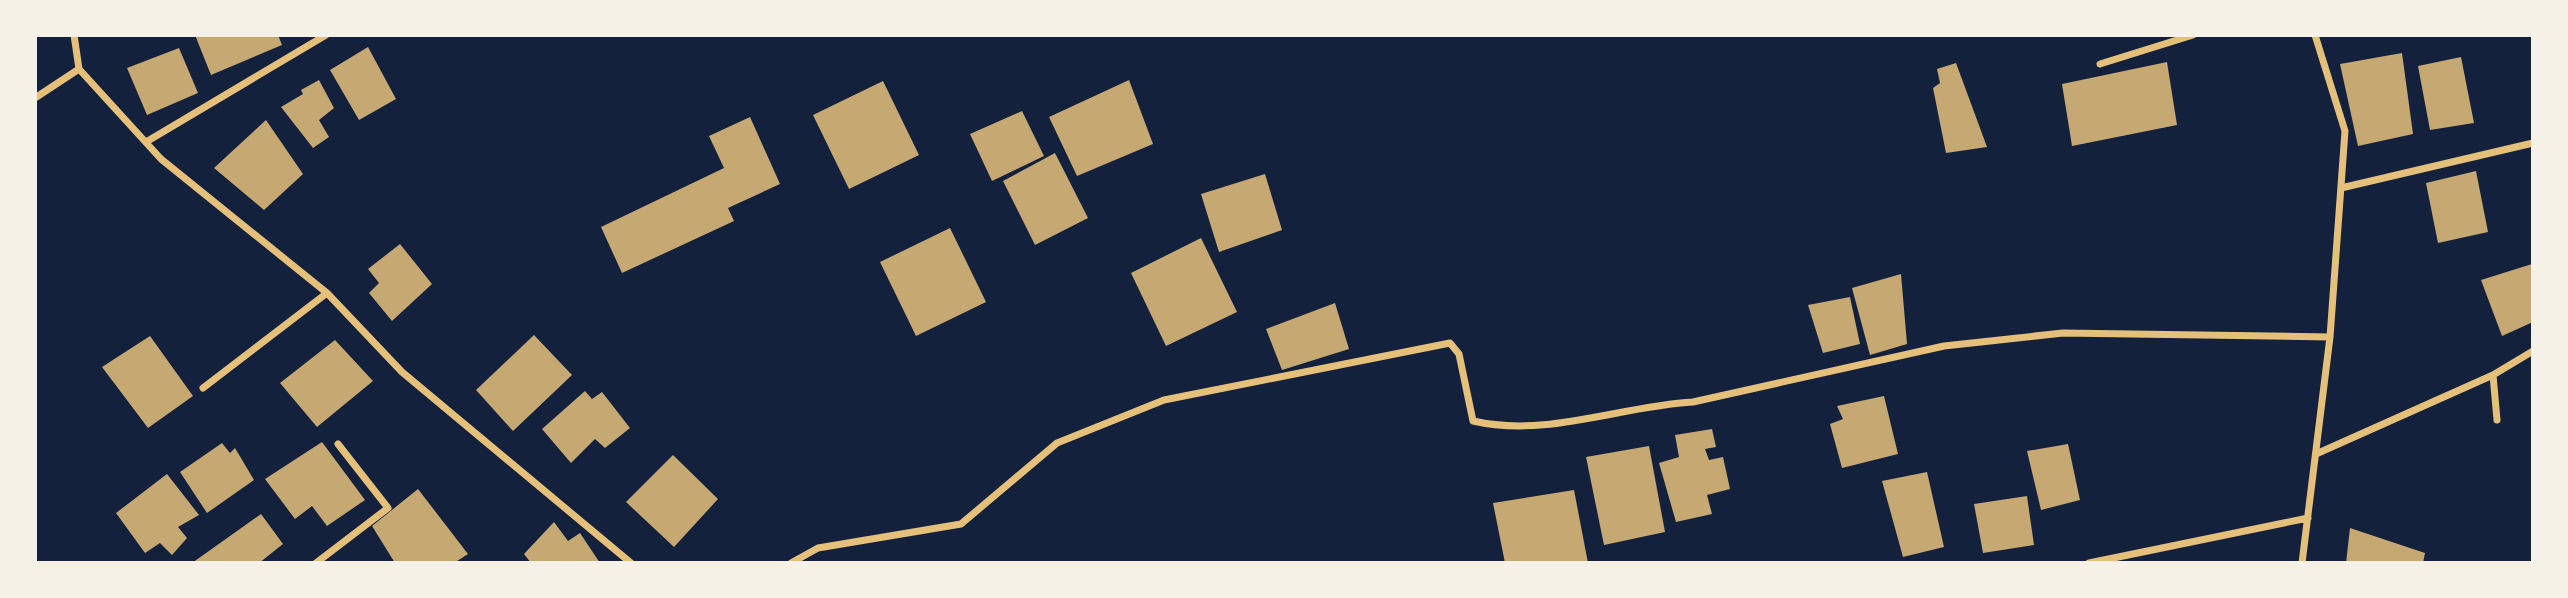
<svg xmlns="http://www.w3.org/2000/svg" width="2568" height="598" viewBox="0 0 2568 598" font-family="'DejaVu Sans',sans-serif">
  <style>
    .building { fill: #c6a872 }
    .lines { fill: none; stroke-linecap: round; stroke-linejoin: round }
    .minor { stroke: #e5c07b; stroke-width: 7 }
  </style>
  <rect width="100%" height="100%" fill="#14213d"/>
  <path class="building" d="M195 35H278L282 45 211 75Z
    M368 47 396 99 359 120 330 70Z
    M179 48 198 93 147 115 127 68Z
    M2402 53 2413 134 2358 146 2340 64Z
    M2461 57 2474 123 2430 130 2418 66Z
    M2167 62 2177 125 2072 146 2062 84Z
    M1956 63 1987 147 1946 153 1933 88 1940 83 1937 69Z
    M319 80 334 108 319 120 329 137 313 148 281 107 303 94 301 90Z
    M1129 80 1153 144 1077 176 1049 117Z
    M883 81 919 155 849 189 813 115Z
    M1022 111 1044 156 992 181 970 134Z
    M750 117 780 184 728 208 734 221 622 273 601 227 724 168 709 136Z
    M266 120 303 174 264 210 214 168Z
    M1055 153 1088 218 1035 245 1003 181Z
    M2476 171 2488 232 2438 243 2426 183Z
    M1265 174 1282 230 1219 252 1201 194Z
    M950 228 986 302 916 336 880 262Z
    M1201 238 1237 312 1166 346 1131 273Z
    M400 244 432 284 392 321 369 293 379 283 368 269Z
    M2532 264 2533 322 2502 336 2481 280Z
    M1901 274 1907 344 1870 355 1852 288Z
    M1850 297 1860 344 1823 353 1808 305Z
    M1335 303 1349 349 1282 370 1266 329Z
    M534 335 572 375 513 431 476 390Z
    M150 336 193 396 148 428 102 367Z
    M335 340 373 381 317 427 280 383Z
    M585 391 592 399 602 392 630 428 605 448 595 439 571 463 542 429Z
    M1884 396 1898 454 1842 468 1830 424 1843 419 1837 406Z
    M1712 429 1716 447 1705 449 1709 460 1723 457 1730 489 1707 495 1712 514 1676 522 1659 463 1679 457 1675 435Z
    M322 442 365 500 327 526 312 506 295 519 265 479Z
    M222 443 230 453 235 448 254 480 207 513 180 472Z
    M2068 444 2080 500 2041 510 2027 451Z
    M1649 446 1665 532 1604 545 1586 457Z
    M673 455 718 499 674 547 626 502Z
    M1927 472 1944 547 1903 557 1882 481Z
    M167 474 199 515 178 527 187 538 172 555 160 543 145 553 116 513Z
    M418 489 468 554 454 563H395L372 526Z
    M1574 490 1588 563H1505L1493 503Z
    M2027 496 2034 545 1983 553 1974 504Z
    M261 514 283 544 259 563H192Z
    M554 522 568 541 580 533 600 563H531L524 554Z
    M2350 528 2425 553 2423 563H2346Z"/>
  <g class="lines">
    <path class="minor" d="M74 35 79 69 161 159 327 293 402 372 631 563
      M2100 64 2193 35
      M35 98 79 69
      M146 142 326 35
      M2341 188 2533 143
      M2493 375 2497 420
      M203 388 327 293
      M2316 454 2493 375 2533 351
      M316 563 388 508 338 444
      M791 563 818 548 961 524 1057 443 1164 400 1450 343 1459 354 1473 421C1547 438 1620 406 1693 402L1944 346 2063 333 2330 337
      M2089 563 2308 518
      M2302 563 2330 337 2345 131 2315 35"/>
  </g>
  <rect width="2568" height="598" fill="none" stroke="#f6f1e7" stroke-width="74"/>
</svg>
